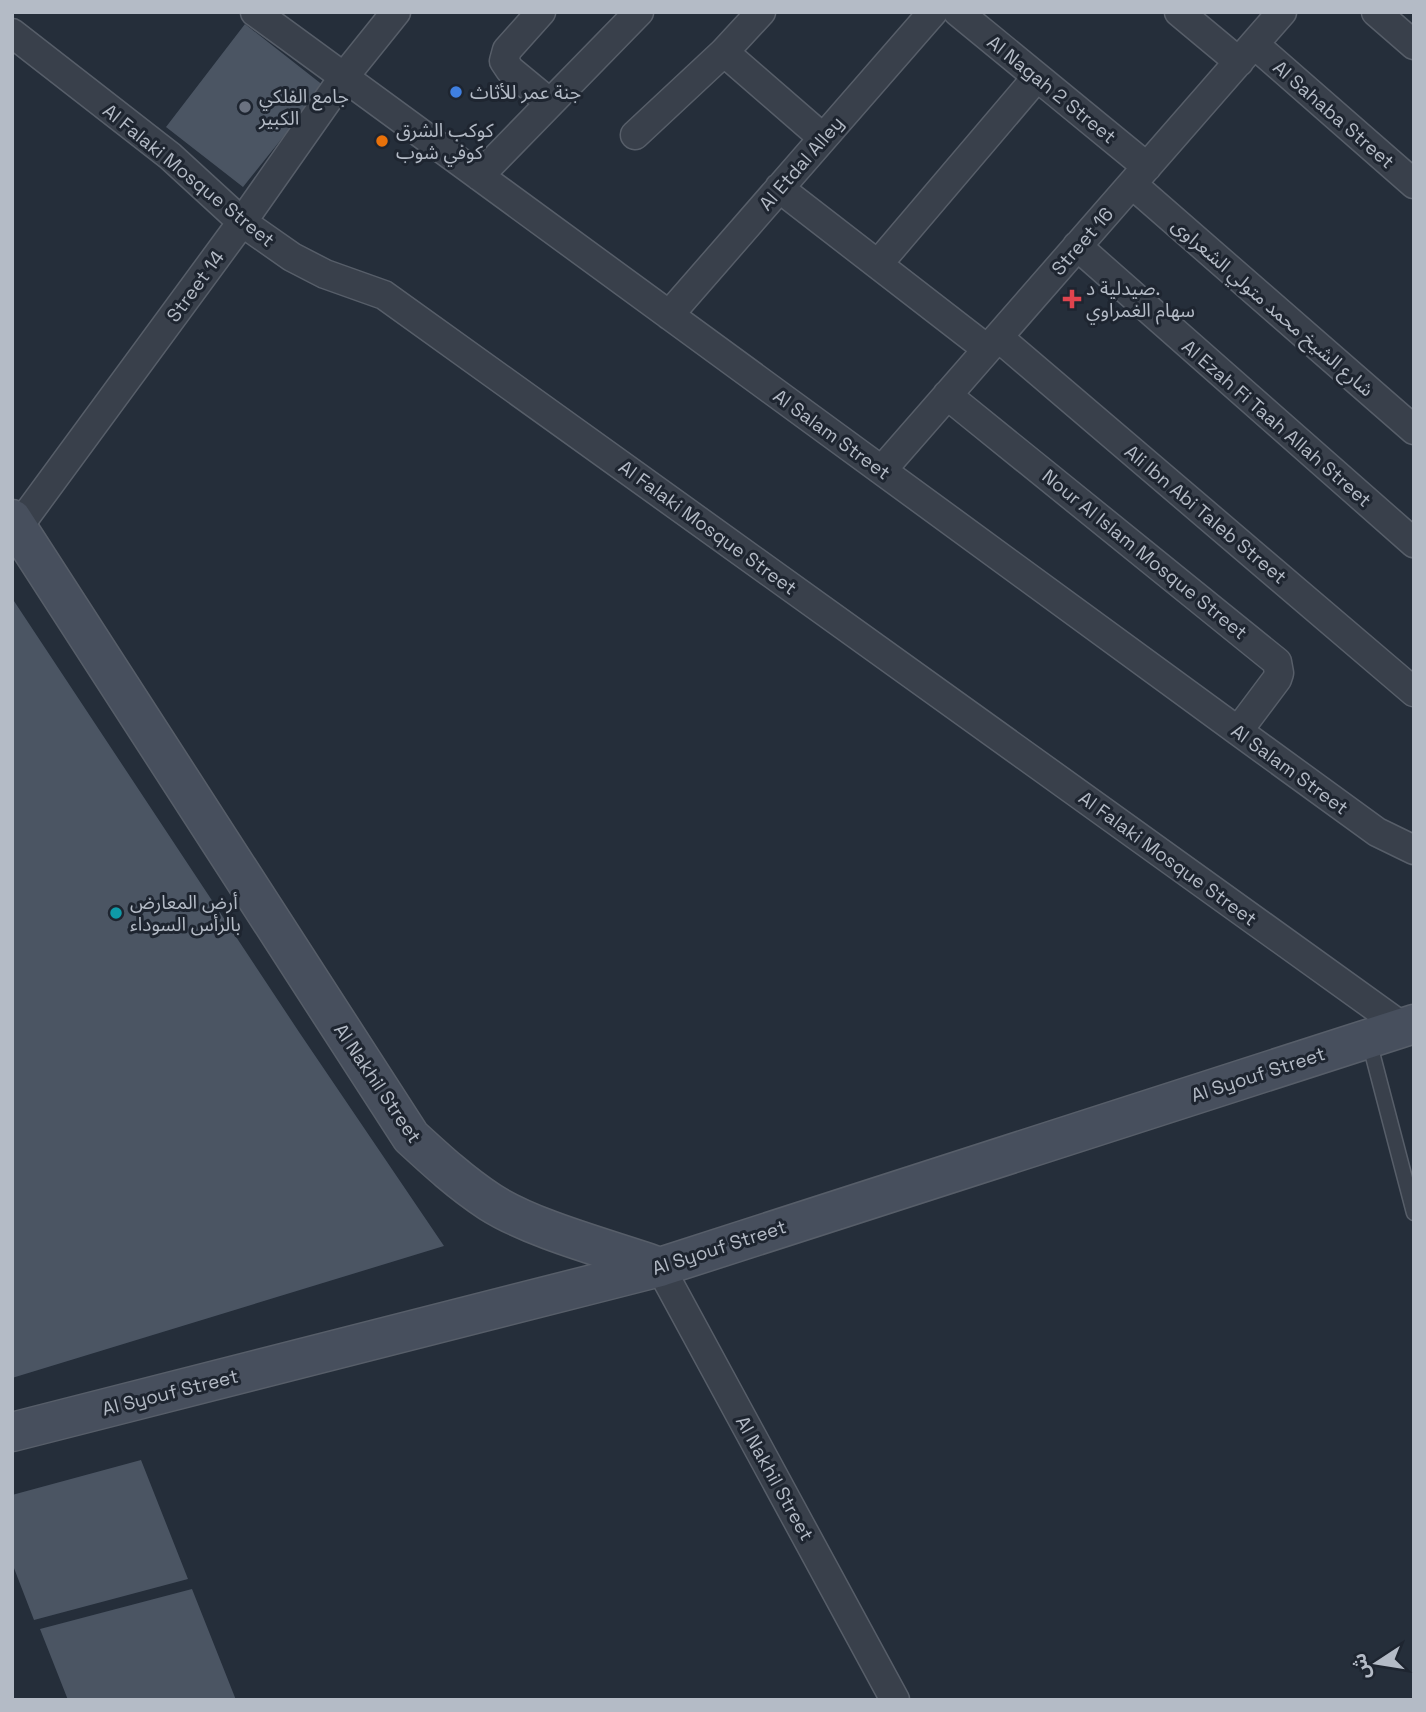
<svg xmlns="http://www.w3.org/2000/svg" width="1426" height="1712" viewBox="0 0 1426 1712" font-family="'Space Grotesk','Noto Sans Arabic',sans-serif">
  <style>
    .building { fill: #4b5563 }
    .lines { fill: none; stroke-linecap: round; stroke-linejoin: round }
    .service-casing { stroke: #575e69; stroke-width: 17 }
    .minor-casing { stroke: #575e69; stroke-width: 31 }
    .secondary-casing { stroke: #575e69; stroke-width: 41 }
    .service { stroke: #39404b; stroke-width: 14 }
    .minor { stroke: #39404b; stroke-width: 28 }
    .secondary { stroke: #474f5d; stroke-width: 38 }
    .shop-dot { fill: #3f7fe0; stroke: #1e2530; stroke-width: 2.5 }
    .worship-dot { fill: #6b7280; stroke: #1e2530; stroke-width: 2.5 }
    .food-dot { fill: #e8710a; stroke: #1e2530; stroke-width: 2.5 }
    .health-dot { fill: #e0444e; stroke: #1e2530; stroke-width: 2.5 }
    .culture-dot { fill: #0f9aa8; stroke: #1e2530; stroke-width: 2.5 }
    .labels { text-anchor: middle; stroke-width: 6; stroke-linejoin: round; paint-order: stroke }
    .street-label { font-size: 19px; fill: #b4bbc6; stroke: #1e2530 }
    .poi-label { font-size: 19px; fill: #b4bbc6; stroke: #1e2530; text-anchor: start }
  </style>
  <rect width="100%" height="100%" fill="#252e3a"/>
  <path class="building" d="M245 24 324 86 243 187 166 127Z
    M12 598 299 1032 444 1246 12 1378Z
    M141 1460 188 1579 34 1620 12 1563V1495Z
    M192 1589 236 1700H68L40 1629Z"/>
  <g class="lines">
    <defs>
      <path id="service" d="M1369 1041 1414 1213"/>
      <path id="minor" d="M255 12 1238 731 1377 832 1414 850
        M541 12 507 50 504 61 510 70 550 103
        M958 12 1147 167
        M1179 12 1239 62
        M1376 12 1414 45
        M12 33 170 156 242 222 292 257 325 274 384 295 1403 1027
        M1254 44 1414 184
        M724 52 823 138
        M635 135 724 52 761 12
        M479 176 639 12
        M1132 184 1414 430
        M779 188 987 349
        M1077 246 1414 543
        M878 264 1037 77
        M669 315 933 12
        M998 337 1414 692
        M947 395 1277 662 1279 673 1277 679 1238 731
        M882 470 1282 12
        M18 527 242 222 343 78 396 12
        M660 1267 895 1700"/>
      <path id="secondary" d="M12 519 411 1137C436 1160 461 1183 490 1202 534 1230 609 1249 660 1267
        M12 1432 660 1267 1414 1024"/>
    </defs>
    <use href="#service" class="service-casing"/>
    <use href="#minor" class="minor-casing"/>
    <use href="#secondary" class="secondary-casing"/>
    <use href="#service" class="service"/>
    <use href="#minor" class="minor"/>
    <use href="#secondary" class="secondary"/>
  </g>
  <circle class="shop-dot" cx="456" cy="92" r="7"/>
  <circle class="worship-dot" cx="245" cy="107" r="7"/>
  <circle class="food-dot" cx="382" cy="141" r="7"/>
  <path class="health-dot" d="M1068.5 288.5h7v7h7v7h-7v7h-7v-7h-7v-7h7z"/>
  <circle class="culture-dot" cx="116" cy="913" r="7"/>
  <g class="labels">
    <g class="street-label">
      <text transform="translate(1052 89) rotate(39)" y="7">Al Nagah 2 Street</text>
      <text transform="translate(1334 114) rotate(41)" y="7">Al Sahaba Street</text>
      <text transform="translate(801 163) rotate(-49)" y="7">Al Etdal Alley</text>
      <text transform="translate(189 175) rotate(39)" y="7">Al Falaki Mosque Street</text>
      <text transform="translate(1082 241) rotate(-49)" y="7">Street 16</text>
      <text transform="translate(195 286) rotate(-54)" y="7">Street 14</text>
      <text transform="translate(1273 307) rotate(41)" y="7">شارع الشيخ محمد متولي الشعراوى</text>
      <text transform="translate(1277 423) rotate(41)" y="7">Al Ezah Fi Taah Allah Street</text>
      <text transform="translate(832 434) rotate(36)" y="7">Al Salam Street</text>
      <text transform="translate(1206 514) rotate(40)" y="7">Ali Ibn Abi Taleb Street</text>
      <text transform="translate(708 527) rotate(36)" y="7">Al Falaki Mosque Street</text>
      <text transform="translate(1145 554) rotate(39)" y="7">Nour Al Islam Mosque Street</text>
      <text transform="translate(1290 769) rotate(36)" y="7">Al Salam Street</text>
      <text transform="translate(1168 858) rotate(36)" y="7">Al Falaki Mosque Street</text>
      <text transform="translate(1258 1074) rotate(-18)" y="7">Al Syouf Street</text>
      <text transform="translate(378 1083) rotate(56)" y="7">Al Nakhil Street</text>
      <text transform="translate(719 1247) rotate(-18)" y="7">Al Syouf Street</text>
      <text transform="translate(170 1392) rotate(-14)" y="7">Al Syouf Street</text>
      <text transform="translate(775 1478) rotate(61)" y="7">Al Nakhil Street</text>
    </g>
    <g class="poi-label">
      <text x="470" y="99">جنة عمر للأثاث</text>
      <text x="259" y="103">جامع الفلكي<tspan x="259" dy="22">الكبير</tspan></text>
      <text x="396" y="137">كوكب الشرق<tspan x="396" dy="22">كوفي شوب</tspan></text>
      <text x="1086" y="295">صيدلية د.<tspan x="1086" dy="22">سهام الغمراوي</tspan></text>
      <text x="130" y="909">أرض المعارض<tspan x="130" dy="22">بالرأس السوداء</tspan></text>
    </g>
  </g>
  <rect width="1426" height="1712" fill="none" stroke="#b4bbc6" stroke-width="28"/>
  <g transform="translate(1377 1663) rotate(258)" stroke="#1e2530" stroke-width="5" paint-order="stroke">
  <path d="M0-5L12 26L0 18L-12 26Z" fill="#b4bbc6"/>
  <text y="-10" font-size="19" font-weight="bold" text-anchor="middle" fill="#b4bbc6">ش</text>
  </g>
</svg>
